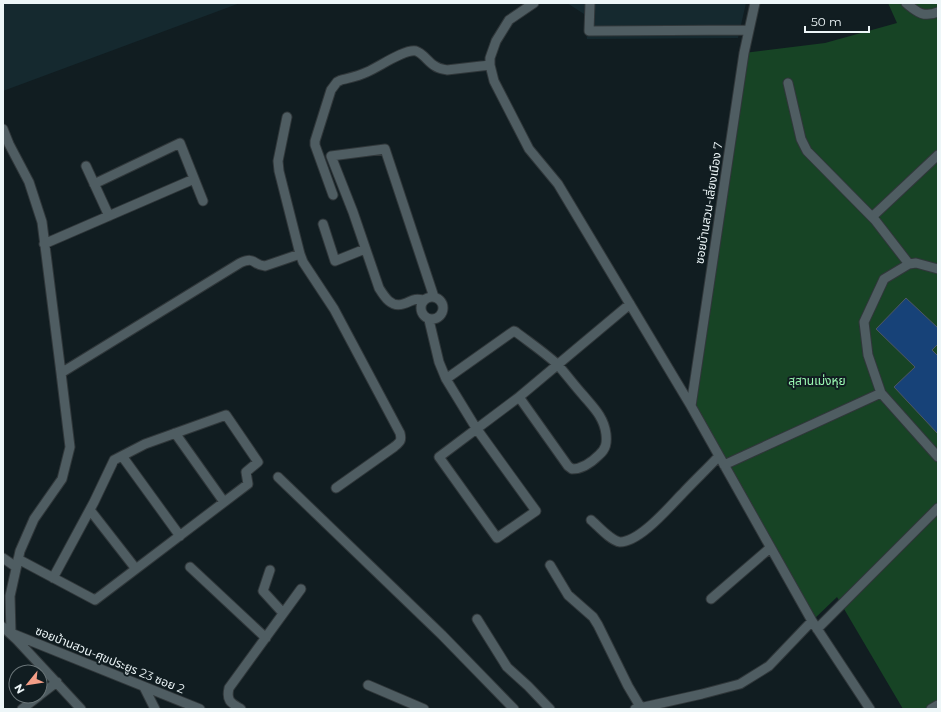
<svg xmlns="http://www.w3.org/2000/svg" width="941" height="712" viewBox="0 0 941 712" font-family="Montserrat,'Noto Sans Thai',sans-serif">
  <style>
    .built { fill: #15292f }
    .green { fill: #174425 }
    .building { fill: #174278; stroke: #4f5761 }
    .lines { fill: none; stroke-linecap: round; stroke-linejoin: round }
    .minor-casing { stroke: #30373a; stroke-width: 11 }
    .minor { stroke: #4f5d62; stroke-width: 9 }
    .labels { text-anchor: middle; stroke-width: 4; stroke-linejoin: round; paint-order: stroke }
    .street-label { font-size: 12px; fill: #edf6f8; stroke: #111d21 }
    .park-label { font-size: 12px; fill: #9cfbb4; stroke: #111d21 }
  </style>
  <rect width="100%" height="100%" fill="#111d21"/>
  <path class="built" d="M3 3H240L3 91Z
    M567 3H746L738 38 587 39 584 14Z"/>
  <path class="green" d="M888 3H938V709H903L837 597 812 621 691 406 744 53 825 43 897 23Z"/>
  <path class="building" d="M906 298 938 328V344L932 350 938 356V434L894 387 915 367 876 329Z"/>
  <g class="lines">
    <defs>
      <path id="minor" d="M534 3 509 20 496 41 490 58V65L494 81 529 149 558 184 691 406 812 621 870 709
        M590 3 589 31 749 30
        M906 3C917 12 923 18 938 12
        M788 83 801 139 807 151 875 220 909 264
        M287 117 278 161 279 171 300 254 303 262 334 309 400 433C402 441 400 442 394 447L336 488
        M3 129 9 144 29 182 42 222 61 373 70 447 62 479 34 519 20 551 10 596 11 633
        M86 166 109 216
        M94 184 180 143 203 201
        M333 195 315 145V141L331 90 337 82 341 80C349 78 359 76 367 72 379 67 404 49 416 51 423 53 429 63 435 66 439 69 443 69 447 70L490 65
        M872 217 938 155
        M323 224 335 261 365 249
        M44 244 194 179
        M938 269 916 263 909 264 884 279 864 322 868 355 881 393 938 457
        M421 308a11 11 0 1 1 22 0a11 11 0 1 1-22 0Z
        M424 300C412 298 413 301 403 304 391 308 384 296 379 288L353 212 331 156 385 149 434 297
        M429 320 439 362 446 379 476 428 536 511 497 538 439 457 519 397 630 304
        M61 373 240 263C256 256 252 265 265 266L300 254
        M446 379 511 333 514 331 516 332C529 342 545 353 557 364 566 374 574 385 583 395 593 407 604 417 606 434 607 443 606 449 599 455 592 462 582 469 572 469L568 466 519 397
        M691 406 744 53 755 3
        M175 433 224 502
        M122 456 180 536
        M724 465 881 393
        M278 477 442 635 514 709
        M90 510 136 569
        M591 520C598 526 611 541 620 542 640 542 669 507 682 494 694 481 707 469 719 456
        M3 558 16 567
        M18 559 95 600 248 484 246 472 258 462 226 415 145 444 114 460 94 502 53 578
        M550 565 568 595 593 617 598 625 628 686 641 708
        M190 567 266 638
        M270 570 263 591 283 613
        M711 599 770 548
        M477 619 507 667 528 686 550 709
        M3 627 17 640 81 709
        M817 629 938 508
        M11 633 200 709
        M368 685 424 709
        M144 687 155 709
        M40 695 57 682
        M22 709 39 696
        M241 709C231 703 226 701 229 688L301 589
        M635 709 702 694 740 684 769 666 812 621
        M931 709 938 705"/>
    </defs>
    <use href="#minor" class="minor-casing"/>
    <use href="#minor" class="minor"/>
  </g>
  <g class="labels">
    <g class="street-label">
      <text transform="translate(709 203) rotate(-81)" y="4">ซอยบ้านสวน-เลี่ยงเมือง 7</text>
      <text transform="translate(110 660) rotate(22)" y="4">ซอยบ้านสวน-ศุขประยูร 23 ซอย 2</text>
    </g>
    <g class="park-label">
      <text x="817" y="385">สุสานเม่งหุย</text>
    </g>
  </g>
  <rect width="941" height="712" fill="none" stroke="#edf6f8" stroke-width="8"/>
  <g transform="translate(28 684) rotate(240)"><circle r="19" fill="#111d21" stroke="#697477"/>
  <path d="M0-3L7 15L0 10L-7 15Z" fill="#f49e87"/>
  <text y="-6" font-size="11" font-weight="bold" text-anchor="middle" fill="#edf6f8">N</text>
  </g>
  <path d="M805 26v6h64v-6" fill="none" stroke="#edf6f8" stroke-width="2"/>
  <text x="811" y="26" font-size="12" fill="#edf6f8" stroke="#111d21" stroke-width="3" paint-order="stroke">50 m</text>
</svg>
